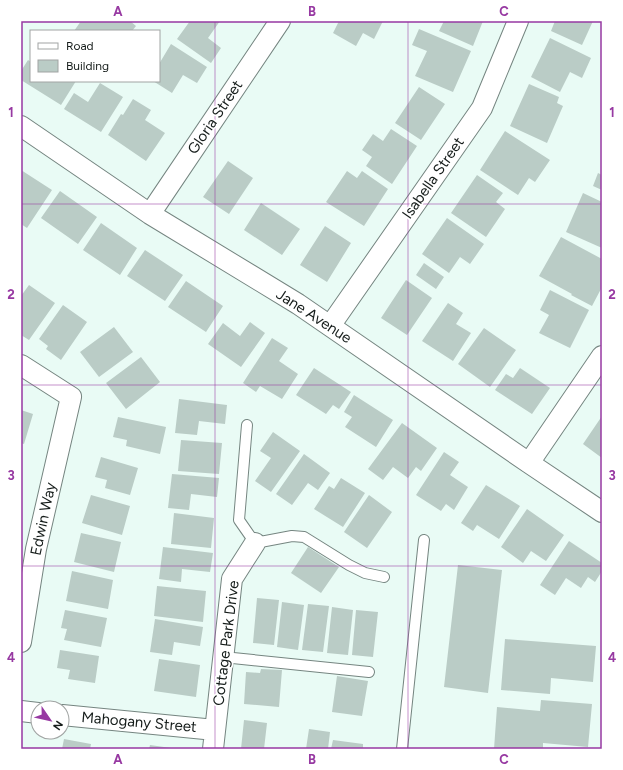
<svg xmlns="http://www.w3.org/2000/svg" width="623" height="770" viewBox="0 0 623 770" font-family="Figtree,sans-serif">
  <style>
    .building { fill: #baccc6 }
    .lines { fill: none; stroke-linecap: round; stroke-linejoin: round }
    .service-casing { stroke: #758580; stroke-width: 12 }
    .minor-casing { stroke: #758580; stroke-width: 22 }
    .service { stroke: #fff; stroke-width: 10 }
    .minor { stroke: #fff; stroke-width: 20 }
    .grid { fill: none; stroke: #9739a2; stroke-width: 1; stroke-opacity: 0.55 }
    .labels { text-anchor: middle; stroke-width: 3.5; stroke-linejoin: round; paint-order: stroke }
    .street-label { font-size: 15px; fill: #151c1a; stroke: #fff }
    .neatline { fill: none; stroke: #9739a2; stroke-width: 1.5 }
    .grid-label { font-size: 13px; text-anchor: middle; font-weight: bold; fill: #9739a2 }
  </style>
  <rect width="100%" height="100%" fill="#e9fbf5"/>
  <path class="building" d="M81 21H130L136 26 132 31H74Z
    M190 21H220L208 38 221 48 211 63 177 39Z
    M339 21H383L374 39 363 33 356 46 333 33Z
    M444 21H483L473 46 439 31Z
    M555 21H593L582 45 551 31Z
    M419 29 471 51 453 92 415 76 427 51 412 45Z
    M550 38 591 58 582 78 570 72 560 92 531 77Z
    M171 44 207 67 197 83 183 75 172 93 153 81H159V64Z
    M28 60 31 62V81H76L61 105 21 80V71Z
    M100 83 123 97 101 132 64 109 74 93 88 102Z
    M529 84 559 97 557 103 563 106 547 143 510 126Z
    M419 87 445 104 421 140 395 123Z
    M133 99 151 110 145 120 165 133 146 161 108 135 121 114 123 115Z
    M391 129 417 146 392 184 366 166 372 157 362 150 373 134 383 141Z
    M505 131 550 160 535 182 529 178 518 195 480 170Z
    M228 161 253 178 229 214 203 197Z
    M21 170 52 190 27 228 21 224Z
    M347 171 357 178 362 171 388 189 364 226 326 202Z
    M598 173 602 175V190L593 186Z
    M477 175 503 193 496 202 505 209 486 237 451 213Z
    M60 191 97 217 78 244 41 218Z
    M583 193 602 202V248L566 232Z
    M261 203 300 229 282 255 244 230Z
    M447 218 484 244 470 264 460 257 449 273 422 254Z
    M101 223 137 248 120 275 83 250Z
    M325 226 351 243 327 282 300 265Z
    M561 237 602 259V287L592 306 571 295 572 294 539 276Z
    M145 250 183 275 165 301 127 276Z
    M424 263 444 277 436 289 416 275Z
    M406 280 432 298 407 335 381 318Z
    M186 281 223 306 206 332 168 307Z
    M29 285 55 303 29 340 21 335V296Z
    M550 290 589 310 570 348 539 333 549 315 540 310Z
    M448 303 463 313 456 324 471 333 453 361 422 341Z
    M63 305 87 322 61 360 46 349 48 346 39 339Z
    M250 322 265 333 241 367 208 344 223 323 240 336Z
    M114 327 133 352 99 377 80 352Z
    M484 328 516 350 490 387 458 364Z
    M272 338 288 348 279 361 298 374 282 399 260 386 256 392 243 383Z
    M141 357 160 382 126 409 106 383Z
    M314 368 351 392 339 409 333 405 326 414 296 395Z
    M520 368 550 388 532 414 495 390 506 374 513 378Z
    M354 395 393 420 376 447 345 427 352 417 344 412Z
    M179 399 227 405 225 424 199 421 197 435 175 433Z
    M21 410 33 414 24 444 21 443Z
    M602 416V458L583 444Z
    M118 417 166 427 160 454 126 446 127 440 113 437Z
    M402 423 437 448 421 471 416 467 408 478 393 467 383 480 368 469Z
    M273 432 300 451 271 492 255 481 271 458 260 451Z
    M181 440 222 443 219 474 178 471Z
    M444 452 459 462 450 475 468 487 454 510 446 504 441 511 416 495Z
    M304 454 330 473 318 490 308 483 292 505 276 494Z
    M101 457 138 468 130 495 105 488 107 480 95 477Z
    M172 474 219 478 217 497 191 494 189 510 168 508Z
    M341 478 365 493 343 527 314 509 329 486 334 489Z
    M486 485 520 506 499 539 477 525 473 531 461 523Z
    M91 495 130 506 122 535 82 523Z
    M369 495 392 512 367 548 344 532Z
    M527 509 564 535 546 561 531 551 523 563 501 547Z
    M174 513 214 518 211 548 171 544Z
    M81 533 121 542 114 572 74 562Z
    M569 541 602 563V571L595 582 588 577 581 588 566 578 555 595 540 585Z
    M163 547 213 553 210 572 182 569 181 582 159 579Z
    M308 547 339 567 321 593 291 573Z
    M458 565 502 570 488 693 444 687Z
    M72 571 113 580 108 609 66 601Z
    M157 586 206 591 203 622 154 616Z
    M257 598 279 600 274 645 253 643Z
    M282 602 304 605 298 650 277 647Z
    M308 604 329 606 323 652 302 650Z
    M332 607 353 610 348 655 327 653Z
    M65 610 107 618 101 647 64 640 67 629 61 628Z
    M356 610 378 612 373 657 352 655Z
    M155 619 203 627 200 646 174 642 172 655 150 652Z
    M505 639 596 646 593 682 551 678 550 694 501 690Z
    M60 650 99 656 95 683 68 679 70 670 57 668Z
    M159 659 200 665 196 697 154 691Z
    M261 669 282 670 279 707 244 704 246 672 260 673Z
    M337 676 368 681 362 716 332 712Z
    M541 700 592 704 588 747 543 743V749H494L497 707 540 711Z
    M244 720 267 723 264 749H241Z
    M309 729 330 732 328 749H306Z
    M64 739 91 744 90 749H62Z
    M333 740 363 744V749H331Z
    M150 745 171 748V749H149Z"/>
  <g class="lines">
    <defs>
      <path id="service" d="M247 425 239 520 255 543 292 536 304 537 349 565 365 573 384 577
        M223 657 369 672
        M402 749 424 540"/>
      <path id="minor" d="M21 126 150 214 298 304 330 326 529 463 602 512
        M150 214 280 21
        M330 326 482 108 518 21
        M21 365 71 397 36 549 21 642
        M529 463 602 356
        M21 711 38 713
        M62 715 215 730
        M213 749 232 579 255 543"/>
    </defs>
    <use href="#service" class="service-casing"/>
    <use href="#minor" class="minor-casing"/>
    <use href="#service" class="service"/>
    <use href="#minor" class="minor"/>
  </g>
  <path class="grid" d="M215 21V749M408 21V749M21 204H602M21 385H602M21 566H602"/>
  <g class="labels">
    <g class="street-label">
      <text transform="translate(215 117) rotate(-56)" y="5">Gloria Street</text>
      <text transform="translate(433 178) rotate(-55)" y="5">Isabella Street</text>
      <text transform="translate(314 316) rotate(33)" y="5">Jane Avenue</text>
      <text transform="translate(43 519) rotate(-78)" y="5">Edwin Way</text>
      <text transform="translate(226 643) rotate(-83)" y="5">Cottage Park Drive</text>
      <text transform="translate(139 722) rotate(5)" y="5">Mahogany Street</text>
    </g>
  </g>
  <rect width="623" height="770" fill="none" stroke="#ffffff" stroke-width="44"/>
  <rect x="30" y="30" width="130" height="52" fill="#ffffff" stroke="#a1a4a3"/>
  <rect x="38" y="43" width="20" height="6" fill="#ffffff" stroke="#a1a4a3"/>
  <text x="66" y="50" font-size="12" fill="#151c1a">Road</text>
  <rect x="38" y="60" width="20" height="12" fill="#baccc6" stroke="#a1a4a3"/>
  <text x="66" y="70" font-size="12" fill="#151c1a">Building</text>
  <g transform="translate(50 720) rotate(124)"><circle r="19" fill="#ffffff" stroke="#a1a4a3"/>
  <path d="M0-3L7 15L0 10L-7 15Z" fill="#9739a2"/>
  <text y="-6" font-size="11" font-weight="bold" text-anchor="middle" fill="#151c1a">N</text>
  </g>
  <rect x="22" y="22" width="579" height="726" class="neatline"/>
  <g class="grid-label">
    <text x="118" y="16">A</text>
    <text x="312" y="16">B</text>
    <text x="504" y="16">C</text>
    <text x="11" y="117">1</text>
    <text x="612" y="117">1</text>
    <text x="11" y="299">2</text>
    <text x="612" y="299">2</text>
    <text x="11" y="480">3</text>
    <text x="612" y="480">3</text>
    <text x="11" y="662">4</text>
    <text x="612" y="662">4</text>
    <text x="118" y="764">A</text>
    <text x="312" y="764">B</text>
    <text x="504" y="764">C</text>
  </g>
</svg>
